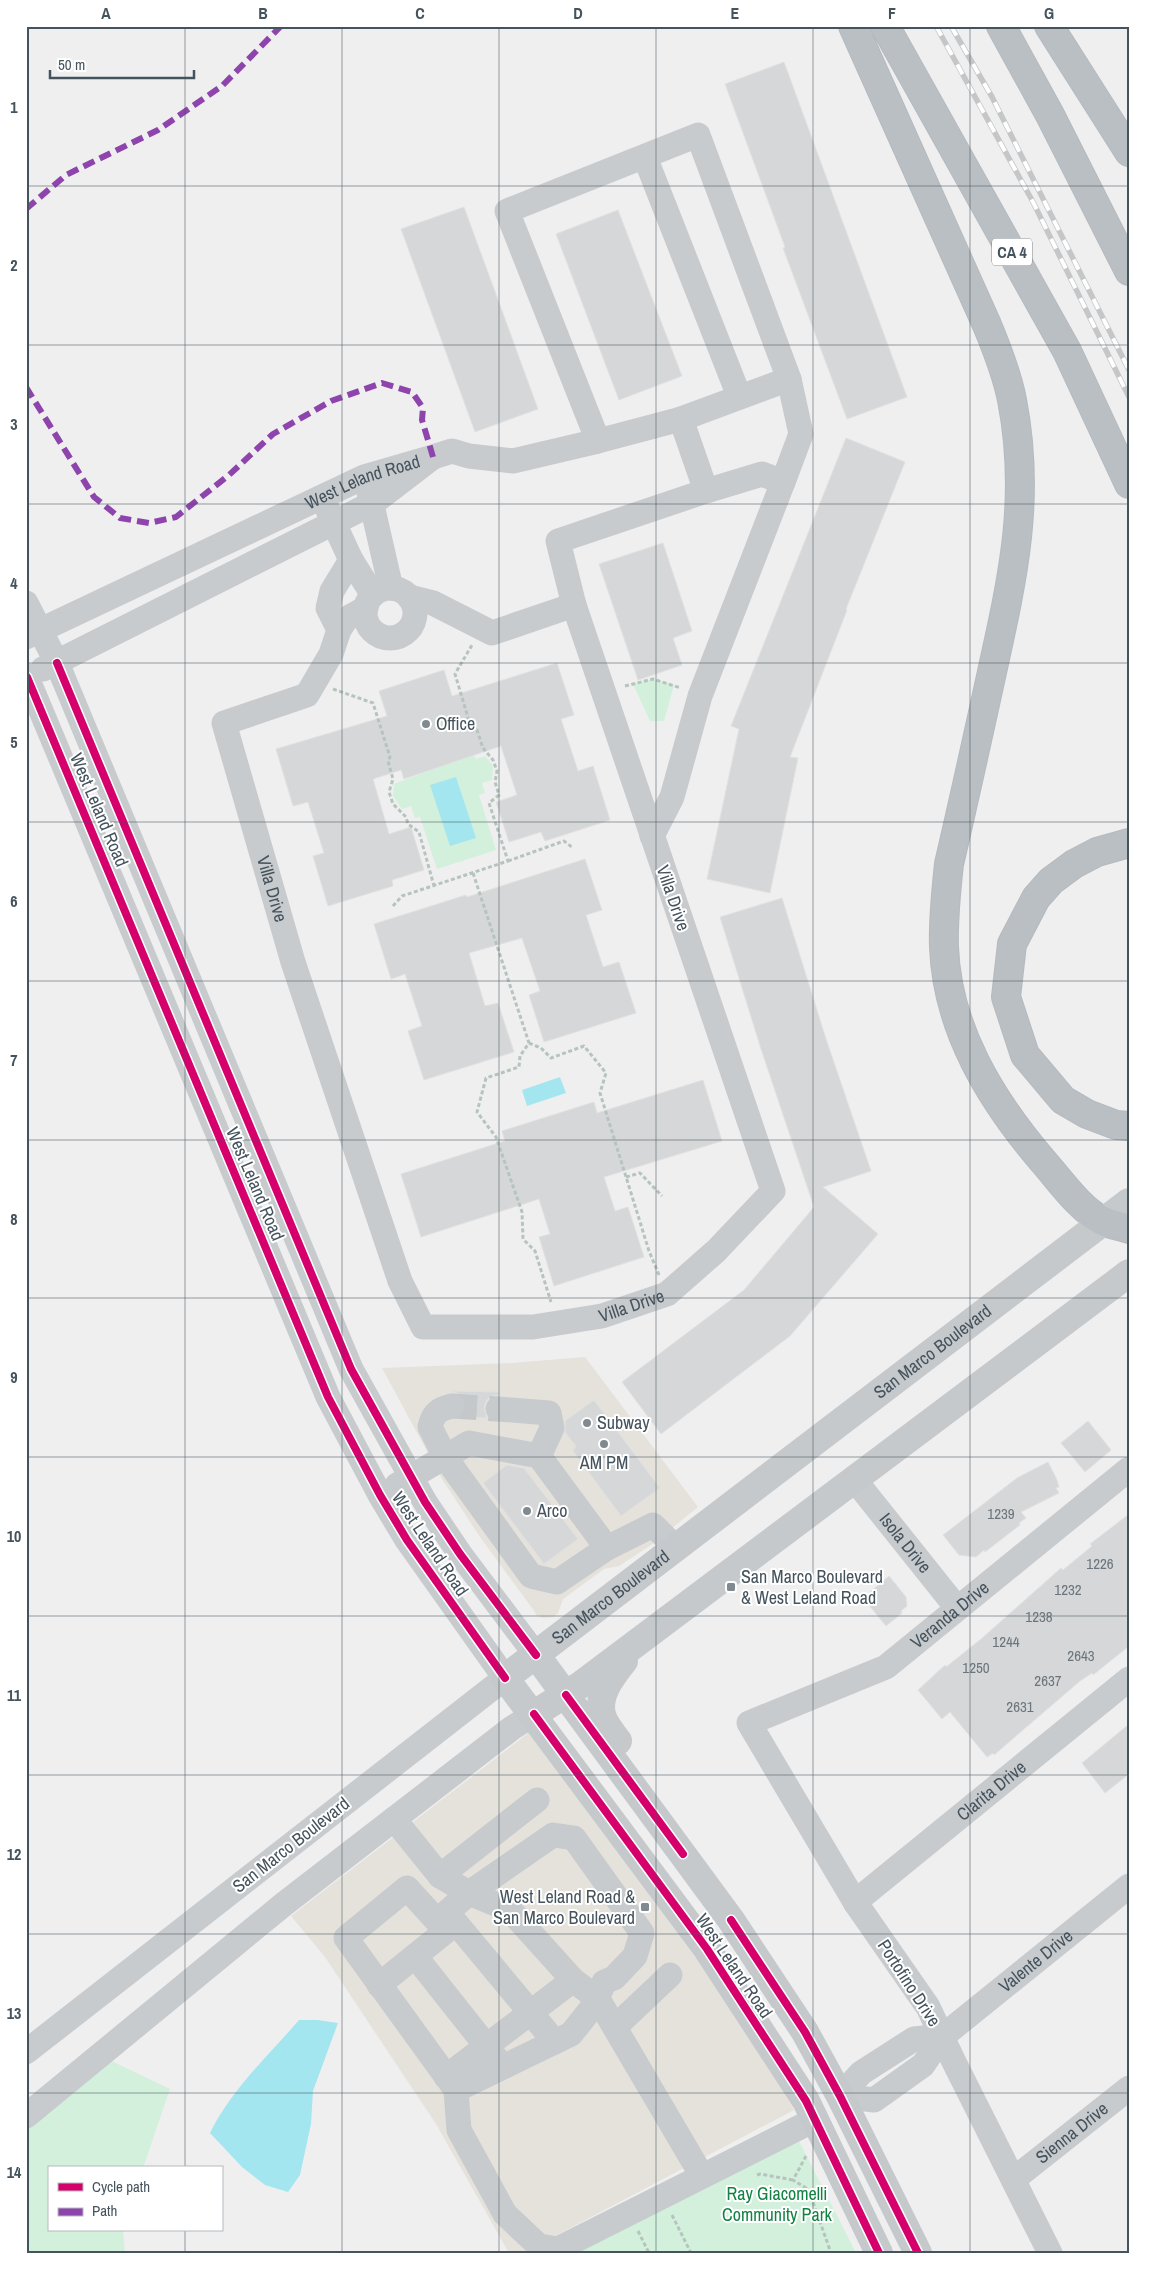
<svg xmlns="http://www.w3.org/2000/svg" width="1155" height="2279" viewBox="0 0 1155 2279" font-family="'Archivo Narrow',sans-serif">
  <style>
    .commercial { fill: #e5e2dc }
    .green { fill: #d2f0db }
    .water { fill: #a4e6f0 }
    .building { fill: #d6d7d8; stroke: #e1e1e2 }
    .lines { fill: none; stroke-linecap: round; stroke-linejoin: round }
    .minor-tunnel { stroke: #c5c8ca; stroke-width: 25; stroke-dasharray: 25 12; stroke-linecap: butt }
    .highway-casing { stroke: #b4babf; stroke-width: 30 }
    .path { stroke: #b6c4bf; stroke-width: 3; stroke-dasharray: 4 2.5; stroke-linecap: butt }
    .minor { stroke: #c8cbce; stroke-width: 25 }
    .major { stroke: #c5c9cc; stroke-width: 28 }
    .highway { stroke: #babfc4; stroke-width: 28 }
    .rail-casing { stroke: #c4c6c8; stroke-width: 5.5 }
    .rail { stroke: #fff; stroke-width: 4; stroke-dasharray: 11; stroke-linecap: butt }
    .quiet { stroke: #8e44ad; stroke-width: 6; stroke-dasharray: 12 6; stroke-linecap: butt }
    .cycleway-casing { stroke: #fff; stroke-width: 11 }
    .cycleway { stroke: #d6006c; stroke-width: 8 }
    .grid { fill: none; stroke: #45535d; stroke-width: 1; stroke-opacity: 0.55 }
    .poi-dot { fill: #818a90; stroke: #fff; stroke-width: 2 }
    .labels { text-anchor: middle; stroke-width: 4; stroke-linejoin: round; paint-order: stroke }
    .number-label { font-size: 15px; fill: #6b757d }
    .shield { fill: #fff; stroke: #7d878e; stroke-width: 1 }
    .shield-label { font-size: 16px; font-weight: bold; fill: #45535d }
    .street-label { font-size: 18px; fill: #45535d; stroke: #fff }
    .poi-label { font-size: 18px; fill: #45535d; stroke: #fff; text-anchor: start }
    .park-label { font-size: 18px; fill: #128242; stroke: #fff }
    .neatline { fill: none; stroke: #45535d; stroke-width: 2 }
    .grid-label { font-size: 16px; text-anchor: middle; font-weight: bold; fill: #45535d }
  </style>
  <rect width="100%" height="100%" fill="#f0efef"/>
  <path class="commercial" d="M585 1357 698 1507 651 1545 619 1566 604 1569 563 1599 558 1613 553 1617 543 1618 536 1615 535 1612 480 1537 442 1479 382 1368 512 1363Z
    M531 1731 719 1979 794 2110 523 2253H509L436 2124 325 1957 291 1916Z"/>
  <path class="green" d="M653 679 674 685 664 721H650L633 684Z
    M474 755 476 759 485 756 493 766 492 780 482 783 485 793 479 795 496 850 437 869 420 817 415 818 411 806 402 809 393 796 394 784 429 771 425 756Z
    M101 2056 170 2089 143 2168H49V2230H123L125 2253H26V2116Z
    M798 2139 856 2253H577Z"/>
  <path class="water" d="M456 777 476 838 450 846 430 785Z
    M560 1077 566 1093 527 1106 522 1090Z
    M299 2020H318L338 2023 313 2091 311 2124 300 2175 288 2192 265 2185 242 2167 210 2133C231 2090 268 2056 299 2020Z"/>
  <path class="building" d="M784 62 907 397 847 419 783 248 785 247 725 84Z
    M464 207 538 409 475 432 401 229Z
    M618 210 682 376 619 400 556 234Z
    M846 438 905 462 846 609 847 610 790 757 798 758 770 893 707 879 739 729 731 726Z
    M663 543 692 631 673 638 682 665 638 680 599 564Z
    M557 663 574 715 561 719 578 771 593 766 610 820 545 841 541 832 509 842 496 802 517 795 501 746 404 779 401 770 373 779 389 834 411 827 424 870 392 880 393 886 328 906 313 856 324 853 308 802 293 806 276 749 387 716 379 691 444 670 452 696Z
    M585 859 602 910 586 915 603 967 619 962 636 1013 544 1042 529 995 540 991 522 938 469 953 485 1006 498 1003 514 1052 424 1080 408 1031 422 1026 405 974 391 979 374 924 466 895 467 897Z
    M782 898 826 1039 871 1171 823 1187 878 1234 790 1336 661 1434 622 1382 744 1290 814 1207 761 1049 720 917Z
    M703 1080 722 1141 604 1177 615 1211 628 1207 644 1257 554 1286 539 1237 550 1234 539 1199 421 1237 401 1174 505 1141 502 1131 594 1102 597 1113Z
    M453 1391 499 1392V1395L491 1396 486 1401 484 1408 487 1418 461 1417 466 1410V1402L462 1396Z
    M594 1400 660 1488 621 1516 573 1451 576 1446 565 1432V1421Z
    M1088 1421 1111 1450 1085 1472 1061 1443Z
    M1048 1462 1057 1480 1059 1487 1056 1488 1059 1493 1021 1512 1026 1518 1019 1523 1020 1525 985 1552 984 1550 976 1557 959 1555 943 1535 1017 1478Z
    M507 1465 524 1468 578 1539 544 1564 483 1483Z
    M1129 1514V1646L1093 1675 1092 1673 1080 1681 994 1755 993 1753 987 1757 950 1712 942 1719 918 1690 945 1665 946 1667 981 1639 1061 1568 1063 1570 1092 1546 1090 1544Z
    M889 1576 906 1597 907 1606 901 1611 902 1613 886 1626 863 1598Z
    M1129 1724V1774L1105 1793 1082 1763Z"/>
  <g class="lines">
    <path class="minor-tunnel" d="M452 1406 498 1409"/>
    <defs>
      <path id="highway" d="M853 26 987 325C997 349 1007 374 1012 400 1031 498 1013 577 992 672 978 736 964 800 949 864 946 892 943 919 944 947 947 1029 991 1100 1042 1160 1059 1179 1080 1210 1103 1221 1111 1225 1121 1226 1129 1229
        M885 26 1067 351 1129 484
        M1001 26 1050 115 1129 271
        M1049 26 1129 152
        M1129 843 1097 852 1074 864 1051 881 1036 898 1012 944 1006 997 1025 1055 1063 1100 1087 1114 1116 1125 1129 1126"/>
    </defs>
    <use href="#highway" class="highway-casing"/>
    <path class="path" d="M625 686 653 679 681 688
      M333 689 373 703 390 757 388 761 393 779 389 792 393 804 406 817 408 824 419 832 434 886
      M508 861 564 841 573 848
      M473 873 529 1043 520 1056 519 1067 486 1078 477 1112 496 1137 522 1212 523 1239 535 1251 551 1302
      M393 906 402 896 508 861 489 803 499 795 495 782 497 771 493 760 483 748 477 730 472 731 455 674 472 645
      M529 1043 541 1048 551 1058 584 1046 606 1073 600 1093 649 1251 659 1275
      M626 1177 640 1173 662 1196
      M806 2156 793 2180 806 2188 814 2205 831 2253
      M757 2175 760 2174 793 2180
      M672 2215 691 2253
      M638 2231 649 2253"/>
    <g class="minor">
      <path d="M645 157 739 396"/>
      <path d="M681 419 706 491"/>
      <path d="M598 441 507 211 698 135 789 379 801 434 783 482"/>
      <path d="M433 457 452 451 469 456 513 461 598 441 681 419 789 379"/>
      <path d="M368 488 391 588"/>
      <path d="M327 508 351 560 373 595"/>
      <circle cx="390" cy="613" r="25"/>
      <path d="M26 603 57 663 351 1369 425 1502 460 1554 536 1655"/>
      <path d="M574 605 558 541 706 491 762 474 783 482 700 696 672 797 652 836"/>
      <path id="s1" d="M366 608 346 619 339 630 331 654 307 695 224 723 293 962 400 1281 423 1327H533L602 1316 667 1294 716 1251 773 1191 574 605 492 633 433 603 409 597"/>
      <path d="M339 630 328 608 332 591 351 560"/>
      <path id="s2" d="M26 637 364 477 433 457 373 503 43 669"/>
      <path d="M26 675 328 1397 380 1495 407 1540 505 1678 26 2052"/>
      <path d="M452 1406C439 1409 433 1413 430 1427L445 1457 531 1576 557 1582 607 1548"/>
      <path d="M498 1409 549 1413 552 1428 539 1456"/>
      <path id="s3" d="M854 1479 957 1608"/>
      <path d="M397 1485 469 1443 539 1456 607 1548 653 1525 676 1548"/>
      <path d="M537 1800 440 1876 469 1893 510 1910 573 1980 598 1999 702 2176"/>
      <path d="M394 1819 440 1876"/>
      <path id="s4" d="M855 1902 1129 1679"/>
      <path d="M415 1956 456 1923 555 2042"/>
      <path d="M379 1985 415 1956 503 2067"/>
      <path d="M615 2027 670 1975"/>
      <path d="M446 2077 573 1980"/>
      <path d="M456 2090 571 2034 595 2004 603 1985"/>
      <path id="s5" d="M840 2096 874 2100 923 2065 943 2036 1129 1886"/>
      <path d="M840 2096 861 2073 914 2039 943 2036"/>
      <path d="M26 2116 284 1904 512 1728 534 1714"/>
      <path id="s6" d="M1014 2179 1129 2088"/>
      <path d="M558 2249 539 2246 505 2214 459 2130 456 2090 346 1938 407 1888 437 1921 469 1893 553 1835 574 1838 642 1933 635 1956 614 1978 604 1982"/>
      <path d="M559 2253 558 2249 816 2119"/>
      <path id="s7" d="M1050 2253 953 2060 928 2007 855 1902 749 1723 886 1667 1129 1469"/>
    </g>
    <g class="major">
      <path d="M536 1655 731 1920 805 2032 840 2096 918 2253"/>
      <path d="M534 1714 582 1684 1129 1273"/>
      <path d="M618 1741C613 1734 606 1726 603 1718 595 1697 612 1676 624 1661"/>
      <path id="s8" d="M879 2253 806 2101 707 1949 505 1678 1129 1202"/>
    </g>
    <use href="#highway" class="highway"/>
    <defs>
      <path id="rail" d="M936 26 1033 202 1129 397
        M951 26 992 97 1129 370"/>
    </defs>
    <use href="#rail" class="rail-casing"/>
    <use href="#rail" class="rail"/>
    <path class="quiet" d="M26 209 66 175 158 130 222 86 281 26
      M26 387 94 497 120 518 149 523 176 517 229 475 273 434 331 401 382 383 412 392 423 408 422 420 433 457"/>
    <defs>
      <path id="cycleway" d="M57 663 351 1369 425 1502 460 1554 536 1655
        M27 677 328 1397 380 1495 407 1540 505 1678
        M566 1695 683 1854
        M534 1714 707 1949 806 2101 879 2253
        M731 1920 805 2032 840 2096 918 2253"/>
    </defs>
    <use href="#cycleway" class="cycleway-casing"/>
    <use href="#cycleway" class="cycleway"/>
  </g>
  <path class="grid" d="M185 26V2168M342 26V2253M499 26V2253M656 26V2253M813 26V2253M970 26V2253M26 186H1129M26 345H1129M26 504H1129M26 663H1129M26 822H1129M26 981H1129M26 1140H1129M26 1298H1129M26 1457H1129M26 1616H1129M26 1775H1129M26 1934H1129M26 2093H1129M185 2230V2253"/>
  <g class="poi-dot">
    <circle cx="426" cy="724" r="5"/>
    <circle cx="587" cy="1423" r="5"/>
    <circle cx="604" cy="1444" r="5"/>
    <circle cx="527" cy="1511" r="5"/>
    <rect x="726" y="1582" width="10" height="10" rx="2.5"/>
    <rect x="640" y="1902" width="10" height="10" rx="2.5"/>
  </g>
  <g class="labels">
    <g class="number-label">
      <text x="1001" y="1519">1239</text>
      <text x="1100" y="1569">1226</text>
      <text x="1068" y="1595">1232</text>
      <text x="1039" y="1622">1238</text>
      <text x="1006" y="1647">1244</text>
      <text x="1081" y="1661">2643</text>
      <text x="976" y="1673">1250</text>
      <text x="1048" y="1686">2637</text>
      <text x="1020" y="1712">2631</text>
    </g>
    <rect class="shield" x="992" y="238.5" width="40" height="27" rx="4"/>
    <g class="shield-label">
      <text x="1012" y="258">CA 4</text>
    </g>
    <g class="street-label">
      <text dy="6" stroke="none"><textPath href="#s2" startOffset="371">West Leland Road</textPath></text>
      <text transform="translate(99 810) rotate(67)" y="6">West Leland Road</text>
      <text dy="6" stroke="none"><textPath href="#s1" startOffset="369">Villa Drive</textPath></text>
      <text transform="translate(673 898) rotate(71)" y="6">Villa Drive</text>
      <text transform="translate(255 1184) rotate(67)" y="6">West Leland Road</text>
      <text dy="6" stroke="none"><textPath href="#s1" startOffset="1044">Villa Drive</textPath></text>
      <text dy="6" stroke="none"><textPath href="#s8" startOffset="1226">San Marco Boulevard</textPath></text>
      <text transform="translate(430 1544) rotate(56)" y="6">West Leland Road</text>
      <text dy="6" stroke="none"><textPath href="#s3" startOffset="82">Isola Drive</textPath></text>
      <text dy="6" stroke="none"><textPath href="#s8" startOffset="821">San Marco Boulevard</textPath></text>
      <text dy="6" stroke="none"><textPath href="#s7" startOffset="841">Veranda Drive</textPath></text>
      <text dy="6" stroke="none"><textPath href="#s4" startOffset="176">Clarita Drive</textPath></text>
      <text transform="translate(291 1845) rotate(-38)" y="6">San Marco Boulevard</text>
      <text dy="6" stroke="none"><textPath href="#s5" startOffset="249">Valente Drive</textPath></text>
      <text transform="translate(734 1966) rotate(56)" y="6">West Leland Road</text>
      <text transform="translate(909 1983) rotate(57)" y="6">Portofino Drive</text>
      <text dy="6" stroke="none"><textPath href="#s6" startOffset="74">Sienna Drive</textPath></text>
    </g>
    <g class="poi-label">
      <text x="436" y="730">Office</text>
      <text x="597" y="1429">Subway</text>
      <text x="604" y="1469" text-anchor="middle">AM PM</text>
      <text x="537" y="1517">Arco</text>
      <text x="741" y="1583">San Marco Boulevard<tspan x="741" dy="21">&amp; West Leland Road</tspan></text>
      <text x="635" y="1903" text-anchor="end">West Leland Road &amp;<tspan x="635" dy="21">San Marco Boulevard</tspan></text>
    </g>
    <g class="park-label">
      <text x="777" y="2200">Ray Giacomelli<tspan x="777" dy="21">Community Park</tspan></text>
    </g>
  </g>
  <rect width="1155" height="2279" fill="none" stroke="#ffffff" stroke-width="55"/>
  <rect x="48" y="2166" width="175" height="65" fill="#ffffff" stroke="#b5babe"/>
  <rect x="58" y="2183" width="25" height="8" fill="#d6006c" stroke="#b5babe"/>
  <text x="92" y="2192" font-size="15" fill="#45535d">Cycle path</text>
  <rect x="58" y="2208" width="25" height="8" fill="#8e44ad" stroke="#b5babe"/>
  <text x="92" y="2216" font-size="15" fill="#45535d">Path</text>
  <path d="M50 70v8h144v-8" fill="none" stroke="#45535d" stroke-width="2.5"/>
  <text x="58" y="70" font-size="15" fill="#45535d" stroke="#ffffff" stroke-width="4" paint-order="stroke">50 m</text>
  <rect x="28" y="28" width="1100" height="2224" class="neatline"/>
  <g class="grid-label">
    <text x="106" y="19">A</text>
    <text x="263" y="19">B</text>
    <text x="420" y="19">C</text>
    <text x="578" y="19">D</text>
    <text x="735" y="19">E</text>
    <text x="892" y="19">F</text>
    <text x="1049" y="19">G</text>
    <text x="14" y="113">1</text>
    <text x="14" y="271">2</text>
    <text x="14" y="430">3</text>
    <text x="14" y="589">4</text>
    <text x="14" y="748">5</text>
    <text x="14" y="907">6</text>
    <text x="14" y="1066">7</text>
    <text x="14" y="1225">8</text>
    <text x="14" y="1383">9</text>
    <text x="14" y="1542">10</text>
    <text x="14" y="1701">11</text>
    <text x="14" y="1860">12</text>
    <text x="14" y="2019">13</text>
    <text x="14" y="2178">14</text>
  </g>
</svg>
